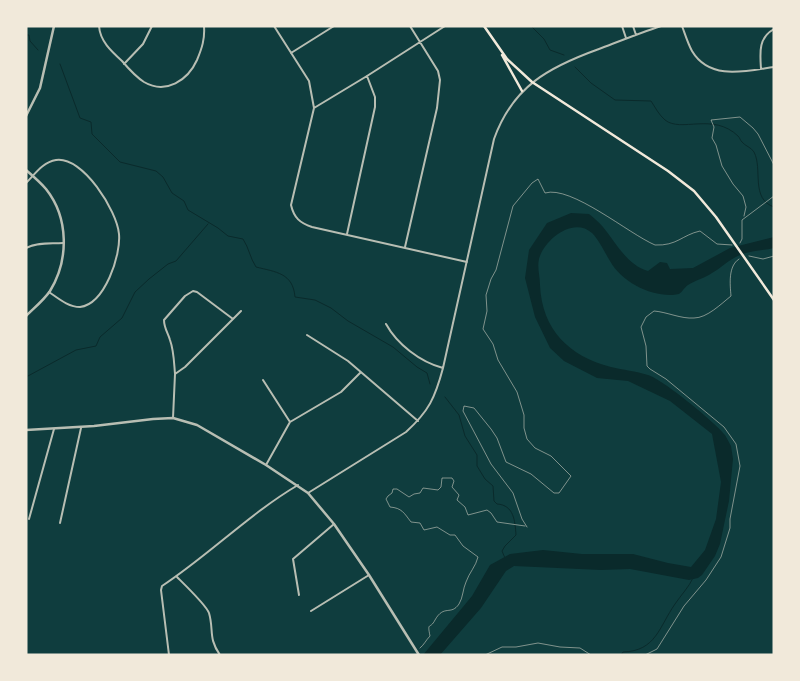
<svg xmlns="http://www.w3.org/2000/svg" width="800" height="681" viewBox="0 0 800 681" font-family="'Nunito Sans',sans-serif">
  <style>
    .water { fill: #0a2a2b }
    .lines { fill: none; stroke-linecap: round; stroke-linejoin: round }
    .stream { stroke: #0a2a2b; stroke-width: 1 }
    .path { stroke: #f1e9da; stroke-width: 0.5 }
    .minor { stroke: #b8beb3; stroke-width: 2 }
    .tertiary { stroke: #b8beb3; stroke-width: 2.5 }
    .secondary { stroke: #f1e9da; stroke-width: 2.5 }
  </style>
  <rect width="100%" height="100%" fill="#0f3d3e"/>
  <path class="water" d="M571 213 589 214C594 218 599 222 603 227 616 243 627 265 648 271L660 262 667 263 670 269 693 268 730 248 774 237V248C761 251 745 251 734 258 726 262 720 269 712 273 705 278 696 280 688 285 680 291 684 295 670 295 648 295 621 281 610 261 605 253 599 240 592 233 573 216 544 240 539 259 537 268 540 276 540 285 542 330 569 356 611 367 623 370 636 371 648 375 662 379 715 422 725 435L731 446 733 459 729 501 720 544 715 556 702 575 698 578 689 580 630 569 601 570 514 566 506 571 481 608 440 655H423L472 596 490 565 510 554 543 550 582 554H633L668 563 691 567 705 550 716 519 721 482 712 434 670 401 628 381 597 378 564 361 550 348 535 317 525 278 529 250 547 223Z"/>
  <g class="lines">
    <path class="stream" d="M531 26 544 39 550 50 564 55
      M26 35H29L30 41 38 50
      M60 64 80 118 91 122 92 134 120 162 156 171 163 177 172 193 184 201 188 210 218 228 228 236 243 239C249 248 250 258 256 267 276 272 293 273 295 297L315 300 331 308 348 321 393 347 417 367 427 373 430 384
      M575 67 591 83 615 100 651 101C655 107 659 115 665 120 681 133 713 112 738 136 740 138 740 140 742 142 745 146 751 147 754 152 763 169 750 199 774 207
      M28 376 76 350 96 346 100 337 122 318 135 292 149 279 168 264 176 261 208 224
      M445 397 459 415 465 436 477 455V466L485 479 493 486 494 501 497 504C514 505 515 521 516 535L505 546 502 551 505 558
      M621 655 623 652C656 651 659 627 675 604 681 595 689 587 693 578"/>
    <path class="path" d="M744 216 746 207 743 196 733 184 722 166 716 145 712 138 714 127 711 120 740 117 753 128 758 134 774 165
      M740 243 742 239V220L774 196
      M749 256 763 259 774 256
      M527 527 522 519 513 493 491 464 463 411 464 406 474 408 491 429 497 438 506 462 531 474 554 493H559L571 476 551 456 535 448 527 439 524 428V415L517 392 498 360 493 344 483 329 487 311 486 295 491 279 496 270 513 206 532 183 538 179 545 193C571 185 629 234 655 245 677 246 682 235 700 231L717 244 732 245
      M420 648C424 645 426 640 430 636 427 621 430 630 435 620 444 604 451 616 459 604 463 598 463 588 466 582 469 573 476 566 478 557L463 546 455 535H450L437 527 424 530 420 523 411 522C404 513 402 508 390 507L386 499 388 496 392 493 393 489H397L409 497 414 494 420 493 423 488 438 490 441 487 442 478H452L454 481 452 487 459 495 457 500 465 507 468 515 487 510 491 513 497 522 525 526
      M485 655 502 647H516L538 643 560 647 580 648 591 655
      M645 655 657 649 684 606 706 580 721 557 730 528V519L740 466 736 444 724 427 666 379 650 369 647 366 646 346 641 327 646 317 654 311C667 312 681 319 694 318 707 318 721 304 731 296 730 284 728 266 739 259"/>
    <path class="minor" d="M99 26C100 41 111 51 122 61 128 68 136 77 144 82 166 95 188 80 197 60 202 48 205 39 204 26
      M274 26 309 81 314 108 291 205C294 218 300 223 312 227L467 262
      M622 26 626 38
      M633 26 636 35
      M682 26C685 34 688 44 692 51 710 81 746 71 774 67
      M291 53 334 26
      M124 64 143 44 152 26
      M761 69C760 53 758 38 774 29
      M314 108 367 76 445 26
      M26 183C35 174 43 162 56 160 83 156 117 211 119 234 121 255 105 304 80 307 68 307 58 298 49 292
      M347 234 375 107V97L367 76
      M405 247 437 108 440 80 438 71 410 26
      M26 248C38 242 51 244 63 243
      M193 291 197 292 233 319 185 367 175 374C174 363 174 351 170 340 168 333 164 328 164 320L185 296Z
      M233 319 241 311
      M386 324C397 344 420 362 443 368
      M307 335 348 361 418 421
      M263 380 290 422
      M173 418 175 374
      M266 465 290 422 341 392 360 373
      M308 493 406 432C429 411 435 398 443 368L494 139C513 86 549 67 599 49 620 41 640 33 661 26
      M29 519 54 429
      M60 523 81 428
      M177 577C184 584 206 605 209 613 214 630 208 638 220 655
      M299 595 293 559 334 524
      M311 611 369 575
      M169 655 161 590 162 586C209 555 249 514 298 485"/>
    <path class="tertiary" d="M26 116 40 88 54 26
      M26 170C33 176 40 182 46 189 69 218 69 260 50 291 44 300 34 308 26 316
      M26 430 94 426 153 419 173 418 197 425 266 465 308 493 334 524 369 575 419 655"/>
    <path class="secondary" d="M484 26 507 59 532 82 668 171 694 191 716 217 774 300
      M502 55 522 91"/>
  </g>
  <rect width="800" height="681" fill="none" stroke="#f1e9da" stroke-width="55"/>
</svg>
